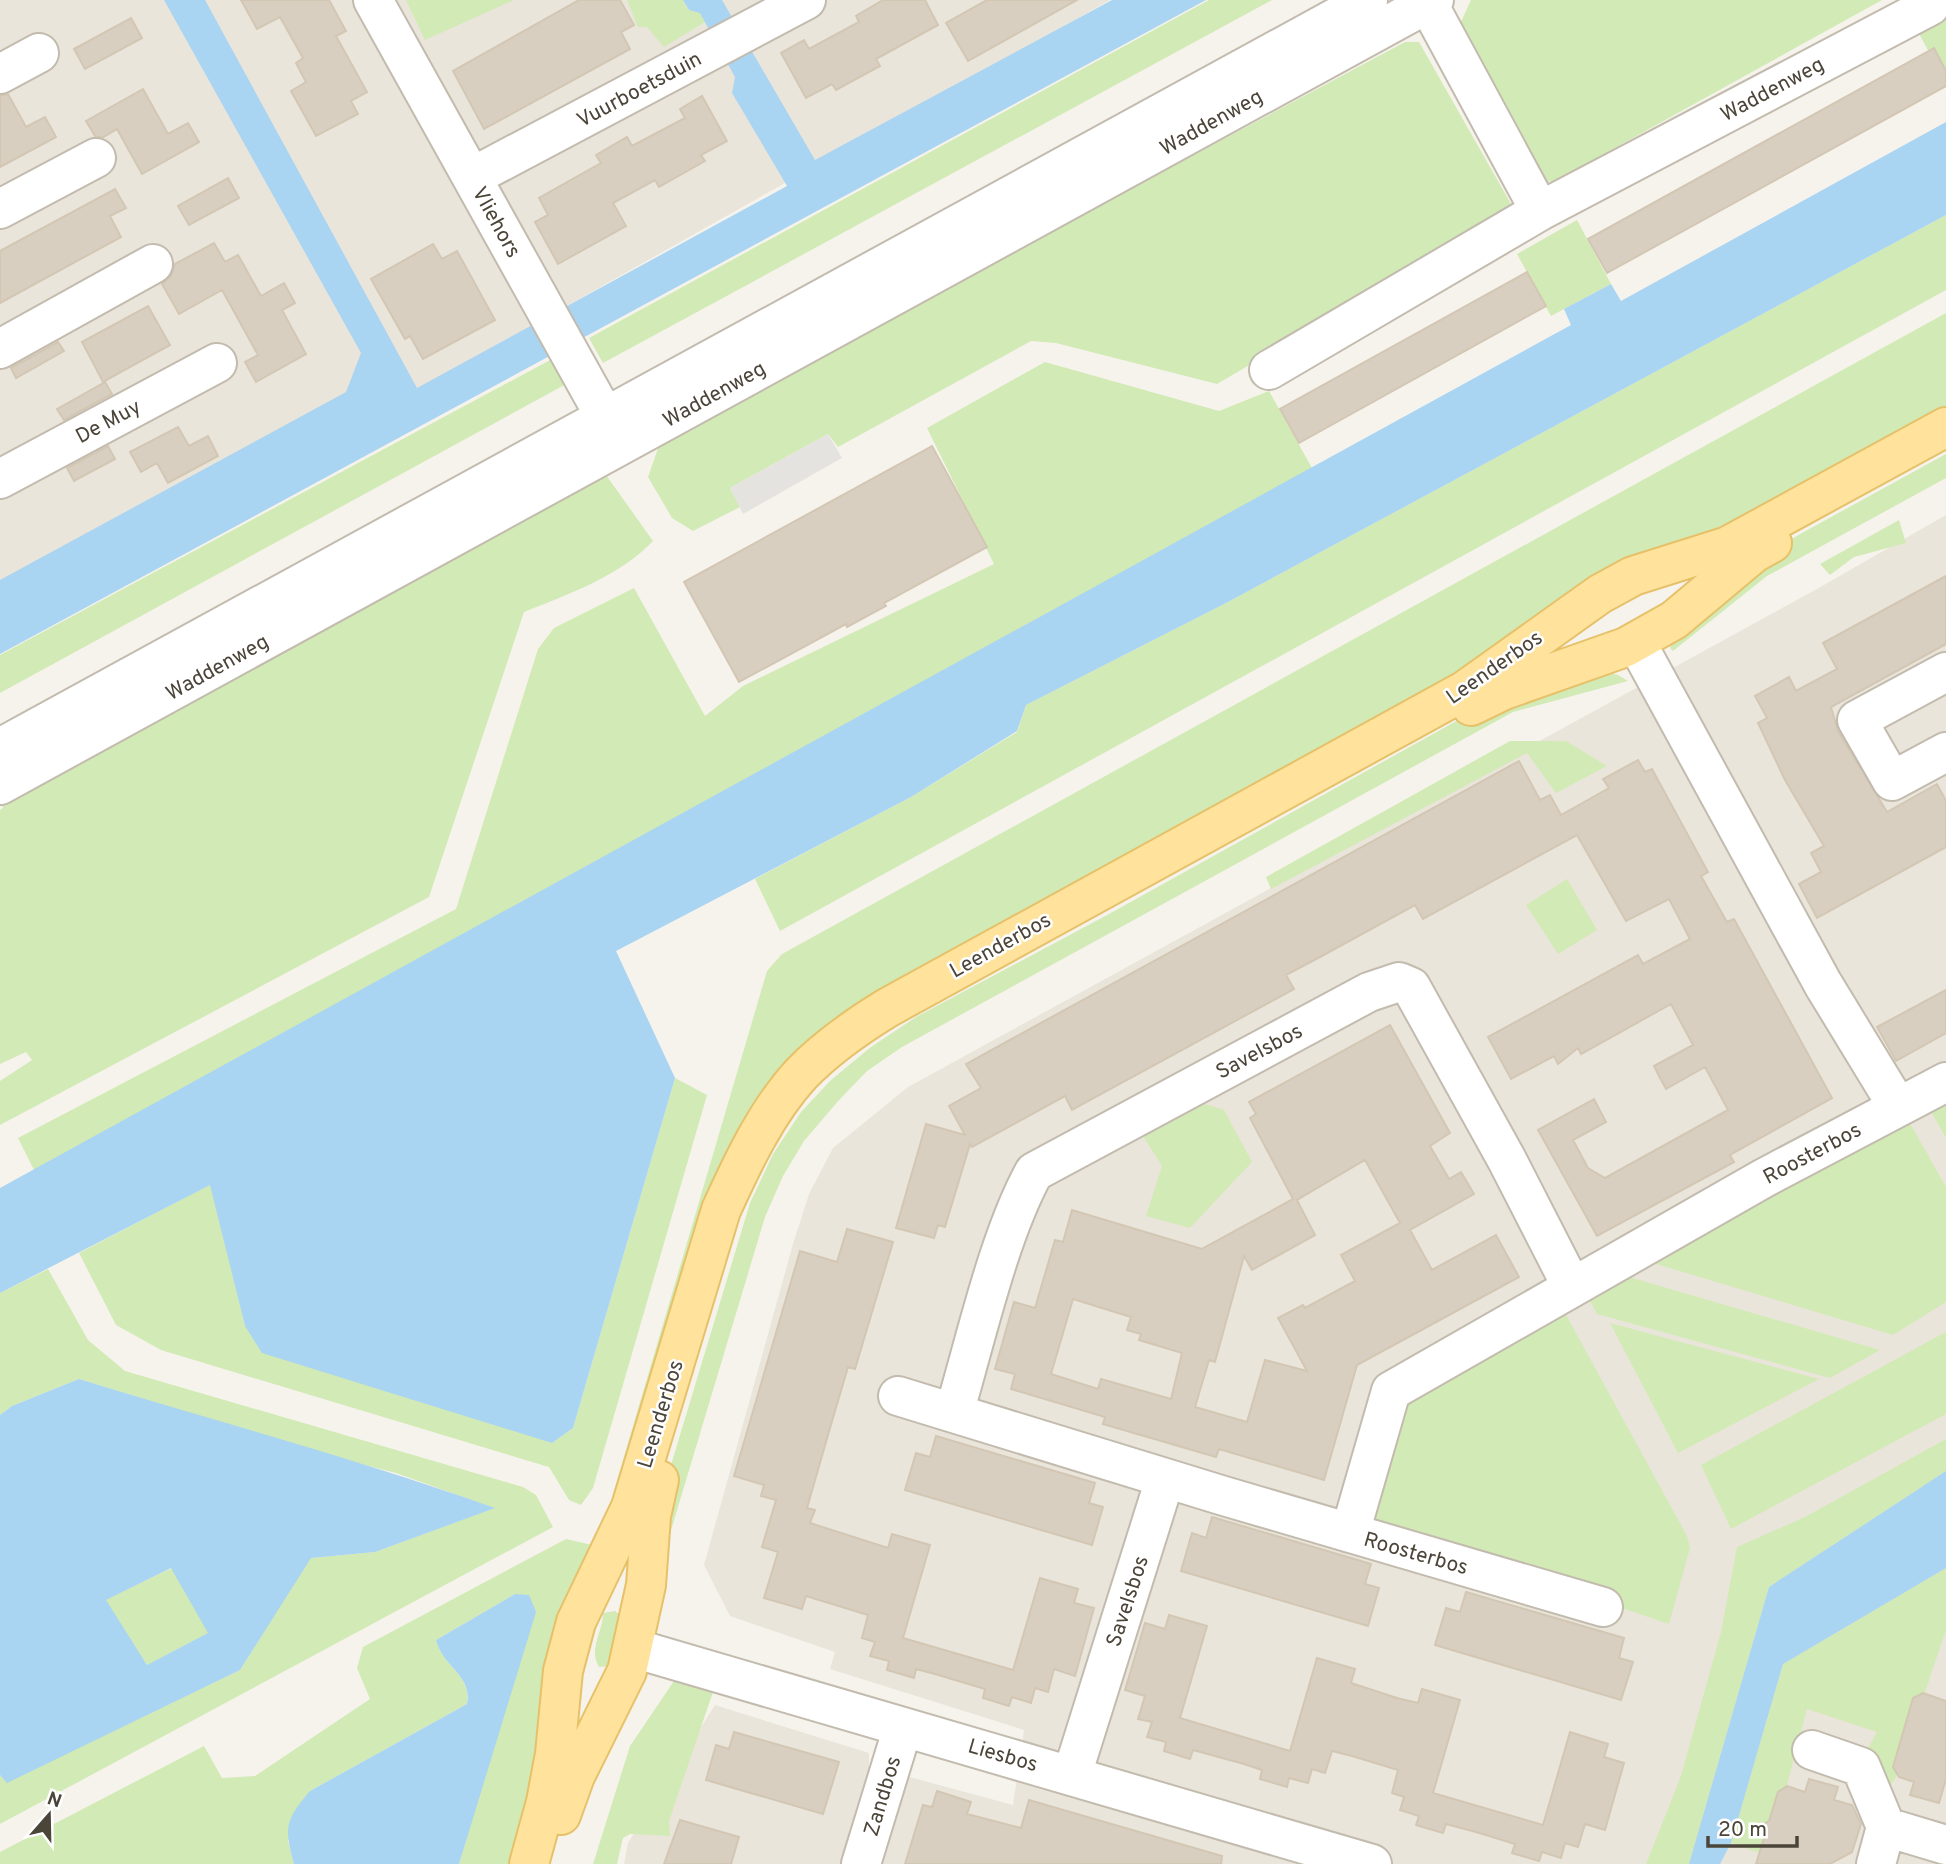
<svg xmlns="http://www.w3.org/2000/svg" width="1946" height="1864" viewBox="0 0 1946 1864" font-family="Overpass,sans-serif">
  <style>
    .residential { fill: #eae5da }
    .green { fill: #d2eab5 }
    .parking { fill: #e5e3e0 }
    .water { fill: #a9d4f2; fill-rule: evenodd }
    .building { fill: #d8cfc1; stroke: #d3c7b4; stroke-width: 2; fill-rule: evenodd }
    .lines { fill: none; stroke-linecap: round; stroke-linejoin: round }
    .minor-casing { stroke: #c2bbae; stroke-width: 42 }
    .major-casing { stroke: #e6c16a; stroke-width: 42 }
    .minor { stroke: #fff; stroke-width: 38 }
    .major { stroke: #ffe39c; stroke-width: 38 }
    .labels { text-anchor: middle; stroke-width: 5; stroke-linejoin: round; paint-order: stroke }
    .street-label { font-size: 21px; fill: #4b4439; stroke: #fff }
  </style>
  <rect width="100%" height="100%" fill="#f6f3ec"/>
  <path class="residential" d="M0 0H1110L382 410 0 611Z
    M1946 515V1864H624L628 1843 715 1705 869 1753V1766L1013 1805 1024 1730 830 1669 835 1652 730 1616 704 1565 793 1244 809 1194 833 1148 908 1087 1817 589Z"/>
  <path class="green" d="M406 0H514L425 40Z
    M627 0H683L688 10 700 12 705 22 664 47 647 27H638Z
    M1209 0H1272L603 363 589 338Z
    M1471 0H1882L1555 181 1536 183 1456 33Z
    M1946 14V83L1918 32Z
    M1405 42H1419L1511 204 1509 213 1217 384 1056 343 1031 341 838 447 828 434 730 488 740 507 693 531 672 518 648 477 661 440Z
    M1946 215V290L780 931 755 879 911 797 1017 732 1026 705 1228 602Z
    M1577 220 1611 284 1551 316 1517 254Z
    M1946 313V416L1511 645 792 1073 615 1521 608 1511 767 971 782 954Z
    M554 358 568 383 0 693V655Z
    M1045 362 1219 411 1269 391 1312 468 34 1170 18 1138 456 909 538 649 554 628 634 588 705 716 743 686 994 564 927 428Z
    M1946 454V478L1767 576 1673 651 1670 648 1675 632 1760 556Z
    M606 475 653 541C620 576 569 594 524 612L429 897 0 1125V1081L32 1060 26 1052 0 1064V810L3 808 0 797Z
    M1899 520 1906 543 1854 557 1830 575 1820 564Z
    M1601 671 1618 675 1628 681 1513 712 902 1047 867 1071 839 1100 804 1141 783 1176 765 1217 669 1537 659 1535 668 1475 750 1203 773 1154 801 1112 831 1080 871 1047 916 1017 1109 914 1496 699Z
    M1510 741H1566L1607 766 1556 793 1527 753 1271 889 1266 877Z
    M1567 879 1597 930 1558 954 1526 905Z
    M675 1078 707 1095 593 1488 581 1505 569 1500 549 1467 161 1350 116 1325 79 1253 211 1184 245 1326 552 1443 573 1428Z
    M1946 1096V1138L1928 1106Z
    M1205 1104 1224 1110 1252 1162 1190 1228 1146 1216 1162 1166 1143 1136Z
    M1907 1118 1946 1187V1302L1893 1335 1653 1263Z
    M48 1269 88 1340 125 1371 523 1487 536 1495 553 1527 0 1824V1775L7 1782 240 1670 310 1558 375 1552 494 1508 396 1473 326 1455 79 1379 12 1406 0 1415V1293Z
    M1629 1277 1880 1350 1830 1378 1597 1314 1589 1299Z
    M1565 1313 1687 1536 1690 1548 1669 1624 1365 1521 1400 1406Z
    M1610 1323 1819 1379 1678 1453Z
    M1946 1332V1414L1731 1529 1701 1465Z
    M1946 1439V1471L1769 1587 1689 1864H1646L1681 1776 1721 1632 1737 1547 1805 1517Z
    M566 1539 601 1547 521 1864H459L483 1780 515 1594 436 1640C442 1666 472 1675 467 1704L310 1791 288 1841 294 1864H0V1852L204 1746 222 1778 255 1776 370 1699 357 1668 363 1647Z
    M172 1568 209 1633 147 1665 105 1600Z
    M1946 1568V1630L1896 1777 1886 1792 1862 1759 1877 1732 1807 1709 1768 1856 1731 1843 1783 1664Z
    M615 1611 622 1617 613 1666 599 1667C588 1648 603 1633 603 1613Z
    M674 1681H688L714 1689 669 1821 670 1836 630 1834 623 1838 617 1864H593L630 1746Z"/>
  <path class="parking" d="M828 434 842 458 743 514 730 488Z"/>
  <path class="water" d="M164 0H205L417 388 787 186 732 93 735 77 700 13 689 10 683 0H722L815 160 1112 0H1206L0 654V580L346 392 361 353Z
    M1946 122V215L1228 602 1026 705 1017 731 911 797 616 951 675 1078 573 1428 552 1443 262 1353 245 1326 210 1185 0 1293V1188L1571 325 1564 309 1611 284 1621 301Z
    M79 1379C218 1422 358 1459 495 1508L375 1552 311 1558 240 1670 7 1783 0 1775V1415L12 1406ZM171 1568 208 1633 147 1665 106 1600Z
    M1946 1471V1568L1783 1664 1731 1843 1720 1864H1689L1769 1587Z
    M515 1594 529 1595 536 1612 459 1864H294C284 1828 285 1820 310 1791L467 1704C473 1676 442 1666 436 1640Z"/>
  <path class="building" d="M241 0H329L346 31 336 36 367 92 351 101 358 114 316 136 291 91 306 82 296 63 303 58 280 17 257 29Z
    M579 0H620L634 25 621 32 630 49 484 129 453 71Z
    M883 0H925L938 25 876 59 880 66 836 90 832 84 806 98 781 53 804 40 809 49 859 22 856 16Z
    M987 0H1077L968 61 946 23Z
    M131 18 142 38 85 69 74 49Z
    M1934 48 1946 71V86L1607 273 1588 239Z
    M143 89 168 134 188 123 199 142 142 174 117 129 102 138 95 136 86 121Z
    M8 94 26 127 45 117 56 137 0 167V96Z
    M702 96 727 141 701 155 705 161 659 187 655 180 613 203 626 226 558 264 535 222 548 215 539 198 601 163 596 155 627 137 632 146 685 118 680 109Z
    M228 178 239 198 189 225 178 206Z
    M115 189 126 208 110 216 121 237 0 303V251Z
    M214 243 225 262 238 255 261 296 284 283 295 303 282 310 306 354 256 382 245 362 258 355 222 290 179 314 162 284 171 276 175 264Z
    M433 244 442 259 457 251 495 320 423 359 410 336 405 339 371 279Z
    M1527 272 1546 306 1299 443 1280 409Z
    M148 306 170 345 103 382 82 342Z
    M58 342 64 351 16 378 11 368Z
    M105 382 112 394 64 420 57 409Z
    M178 427 189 446 208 436 218 456 168 483 157 463 141 472 130 452Z
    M108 446 115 459 74 481 67 468Z
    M932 446 987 547 884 603 886 606 847 627 846 624 739 682 684 582Z
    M1946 576V644L1831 707 1838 731 1887 812 1937 784 1946 801V847L1817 918 1799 884 1821 872 1811 853 1824 846 1785 780 1758 723 1767 718 1755 696 1789 677 1796 691 1837 669 1823 643Z
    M1638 760 1645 772 1652 769 1708 872 1701 876 1727 922 1734 919 1832 1098 1730 1155 1734 1162 1597 1236 1538 1130 1594 1099 1606 1122 1573 1140 1588 1168 1605 1178 1728 1110 1705 1067 1666 1089 1659 1076 1654 1066 1693 1045 1671 1004 1581 1054 1578 1048 1558 1064 1554 1056 1511 1079 1488 1037 1638 955 1643 964 1690 939 1669 899 1626 921 1577 835 1423 919 1415 905 1320 957 1286 975 1294 989 1072 1110 1065 1096 972 1147 970 1144 945 1227 938 1225 934 1238 896 1228 926 1124 965 1135 949 1106 981 1088 966 1064 1519 761 1540 800 1550 795 1561 815 1609 788 1603 779Z
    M1946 990V1033L1896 1061 1877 1027Z
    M1390 1025 1450 1133 1430 1146 1449 1179 1461 1172 1474 1194 1410 1230 1432 1270 1496 1235 1519 1277 1357 1365 1324 1480 1219 1449 1216 1457 1103 1424 1105 1417 1011 1389 1015 1374 995 1369 1014 1302 1035 1308 1055 1240 1063 1242 1072 1210 1202 1249 1293 1199 1250 1118 1256 1114 1249 1102ZM1365 1160 1400 1223 1341 1255 1355 1281 1305 1308 1303 1305 1278 1318 1307 1371 1265 1360 1247 1422 1195 1407 1209 1360 1215 1362 1244 1256 1252 1270 1315 1235 1297 1200ZM1073 1299 1131 1317 1127 1330 1141 1334 1139 1340 1182 1353 1171 1399 1101 1379 1098 1389 1051 1374Z
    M847 1229 893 1242 855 1369 848 1367 830 1428 807 1508 815 1510 810 1523 888 1548 892 1534 930 1545 903 1638 1013 1670 1040 1578 1078 1589 1074 1603 1094 1608 1075 1676 1054 1669 1048 1692 1035 1688 1031 1703 1012 1697 1009 1706 983 1698 985 1689 935 1674 916 1669 914 1678 887 1670 889 1661 870 1656 875 1642 862 1638 868 1615 806 1596 802 1609 764 1598 778 1552 762 1547 776 1500 761 1496 764 1485 734 1476 800 1251 837 1262Z
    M936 1436 1095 1483 1089 1503 1103 1507 1092 1545 905 1490 916 1453 930 1457Z
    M1212 1517 1371 1564 1365 1584 1379 1588 1368 1626 1181 1571 1192 1533 1206 1538Z
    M1466 1592 1624 1638 1619 1658 1633 1662 1621 1700 1435 1645 1446 1608 1460 1612Z
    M1169 1615 1207 1626 1180 1718 1290 1751 1317 1658 1355 1669 1351 1683 1397 1698 1418 1703 1422 1689 1460 1700 1433 1793 1543 1825 1570 1732 1608 1744 1604 1757 1624 1763 1605 1830 1585 1824 1578 1847 1565 1843 1561 1858 1542 1852 1539 1861 1512 1853 1515 1844 1476 1832 1446 1824 1443 1833 1416 1825 1419 1816 1400 1810 1404 1797 1392 1793 1398 1770 1352 1756 1332 1751 1325 1773 1312 1769 1308 1783 1289 1778 1287 1787 1260 1779 1262 1770 1244 1764 1193 1750 1190 1759 1164 1751 1166 1742 1147 1737 1152 1722 1138 1719 1145 1696 1125 1690 1145 1623 1165 1629Z
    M1923 1693 1946 1701V1779L1939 1803 1910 1795 1914 1782 1899 1777 1893 1767 1913 1698Z
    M734 1732 839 1762 823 1814 706 1780 716 1745 729 1749Z
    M1809 1779 1838 1787 1834 1800 1852 1805 1861 1824 1852 1852 1830 1864H1756L1766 1832 1762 1825 1769 1821 1778 1792 1787 1786 1805 1792Z
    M937 1791 971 1802 967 1814 1021 1828 1029 1800 1222 1856 1221 1864H905L923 1805 932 1807Z
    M680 1820 739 1837 731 1864H664Z"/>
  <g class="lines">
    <defs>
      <path id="minor" d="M373 0 618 440
        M1426 0 1540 211
        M0 74 39 53
        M472 177 806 0
        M0 209 96 158
        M0 349 153 264
        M1269 370 1540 211 1930 6
        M0 479 217 363
        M1636 642 1823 984 1898 1107
        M1946 672 1857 720 1892 781 1946 752
        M0 748 1368 0
        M0 785 1434 0
        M898 1396 1224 1496 1603 1607
        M954 1413C976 1339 998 1238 1034 1172L1369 992 1399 982 1411 987 1507 1160 1572 1287
        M1350 1533 1391 1391 1764 1178 1946 1082
        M633 1648 1372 1864
        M1812 1750 1861 1767 1886 1827 1876 1864
        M1072 1775 1165 1479
        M1886 1827 1946 1845
        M861 1864 903 1727"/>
      <path id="major" d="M1471 706 1504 690 1626 647 1674 620 1754 553 1772 543
        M561 1815 575 1776 627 1671 646 1585 651 1516 659 1480
        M529 1864 546 1802 555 1754 563 1671 576 1622 631 1507 721 1210C742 1164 766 1112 801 1074 826 1048 856 1027 887 1008L1464 691 1600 594 1633 576 1728 546 1946 427"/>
    </defs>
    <use href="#minor" class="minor-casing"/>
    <use href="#major" class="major-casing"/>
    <use href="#minor" class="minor"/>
    <use href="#major" class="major"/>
  </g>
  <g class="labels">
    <g class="street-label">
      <text transform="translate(639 89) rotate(-28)" y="7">Vuurboetsduin</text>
      <text transform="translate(1772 89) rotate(-28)" y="7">Waddenweg</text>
      <text transform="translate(1211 122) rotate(-29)" y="7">Waddenweg</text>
      <text transform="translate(497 222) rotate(61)" y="7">Vliehors</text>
      <text transform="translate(714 394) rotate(-29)" y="7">Waddenweg</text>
      <text transform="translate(108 421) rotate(-28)" y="7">De Muy</text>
      <text transform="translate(217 667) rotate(-29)" y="7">Waddenweg</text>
      <text transform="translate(1494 667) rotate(-35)" y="7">Leenderbos</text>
      <text transform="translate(1000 945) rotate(-29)" y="7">Leenderbos</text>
      <text transform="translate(1259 1051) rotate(-28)" y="7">Savelsbos</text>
      <text transform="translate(1812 1153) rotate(-28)" y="7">Roosterbos</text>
      <text transform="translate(660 1414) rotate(-73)" y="7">Leenderbos</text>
      <text transform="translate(1416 1553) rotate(16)" y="7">Roosterbos</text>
      <text transform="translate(1127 1601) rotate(-72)" y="7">Savelsbos</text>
      <text transform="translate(1003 1755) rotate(16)" y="7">Liesbos</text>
      <text transform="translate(882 1796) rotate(-73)" y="7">Zandbos</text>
    </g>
  </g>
  <g transform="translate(49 1815) rotate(20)" stroke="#ffffff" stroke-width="5" paint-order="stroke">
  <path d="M0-5L12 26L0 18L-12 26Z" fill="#4b4439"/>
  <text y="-10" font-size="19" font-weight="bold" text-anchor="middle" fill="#4b4439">N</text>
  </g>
  <path d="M1708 1836v10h89v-10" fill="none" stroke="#4b4439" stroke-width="3.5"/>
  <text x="1718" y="1836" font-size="21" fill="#4b4439" stroke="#ffffff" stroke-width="5" paint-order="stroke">20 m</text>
</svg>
